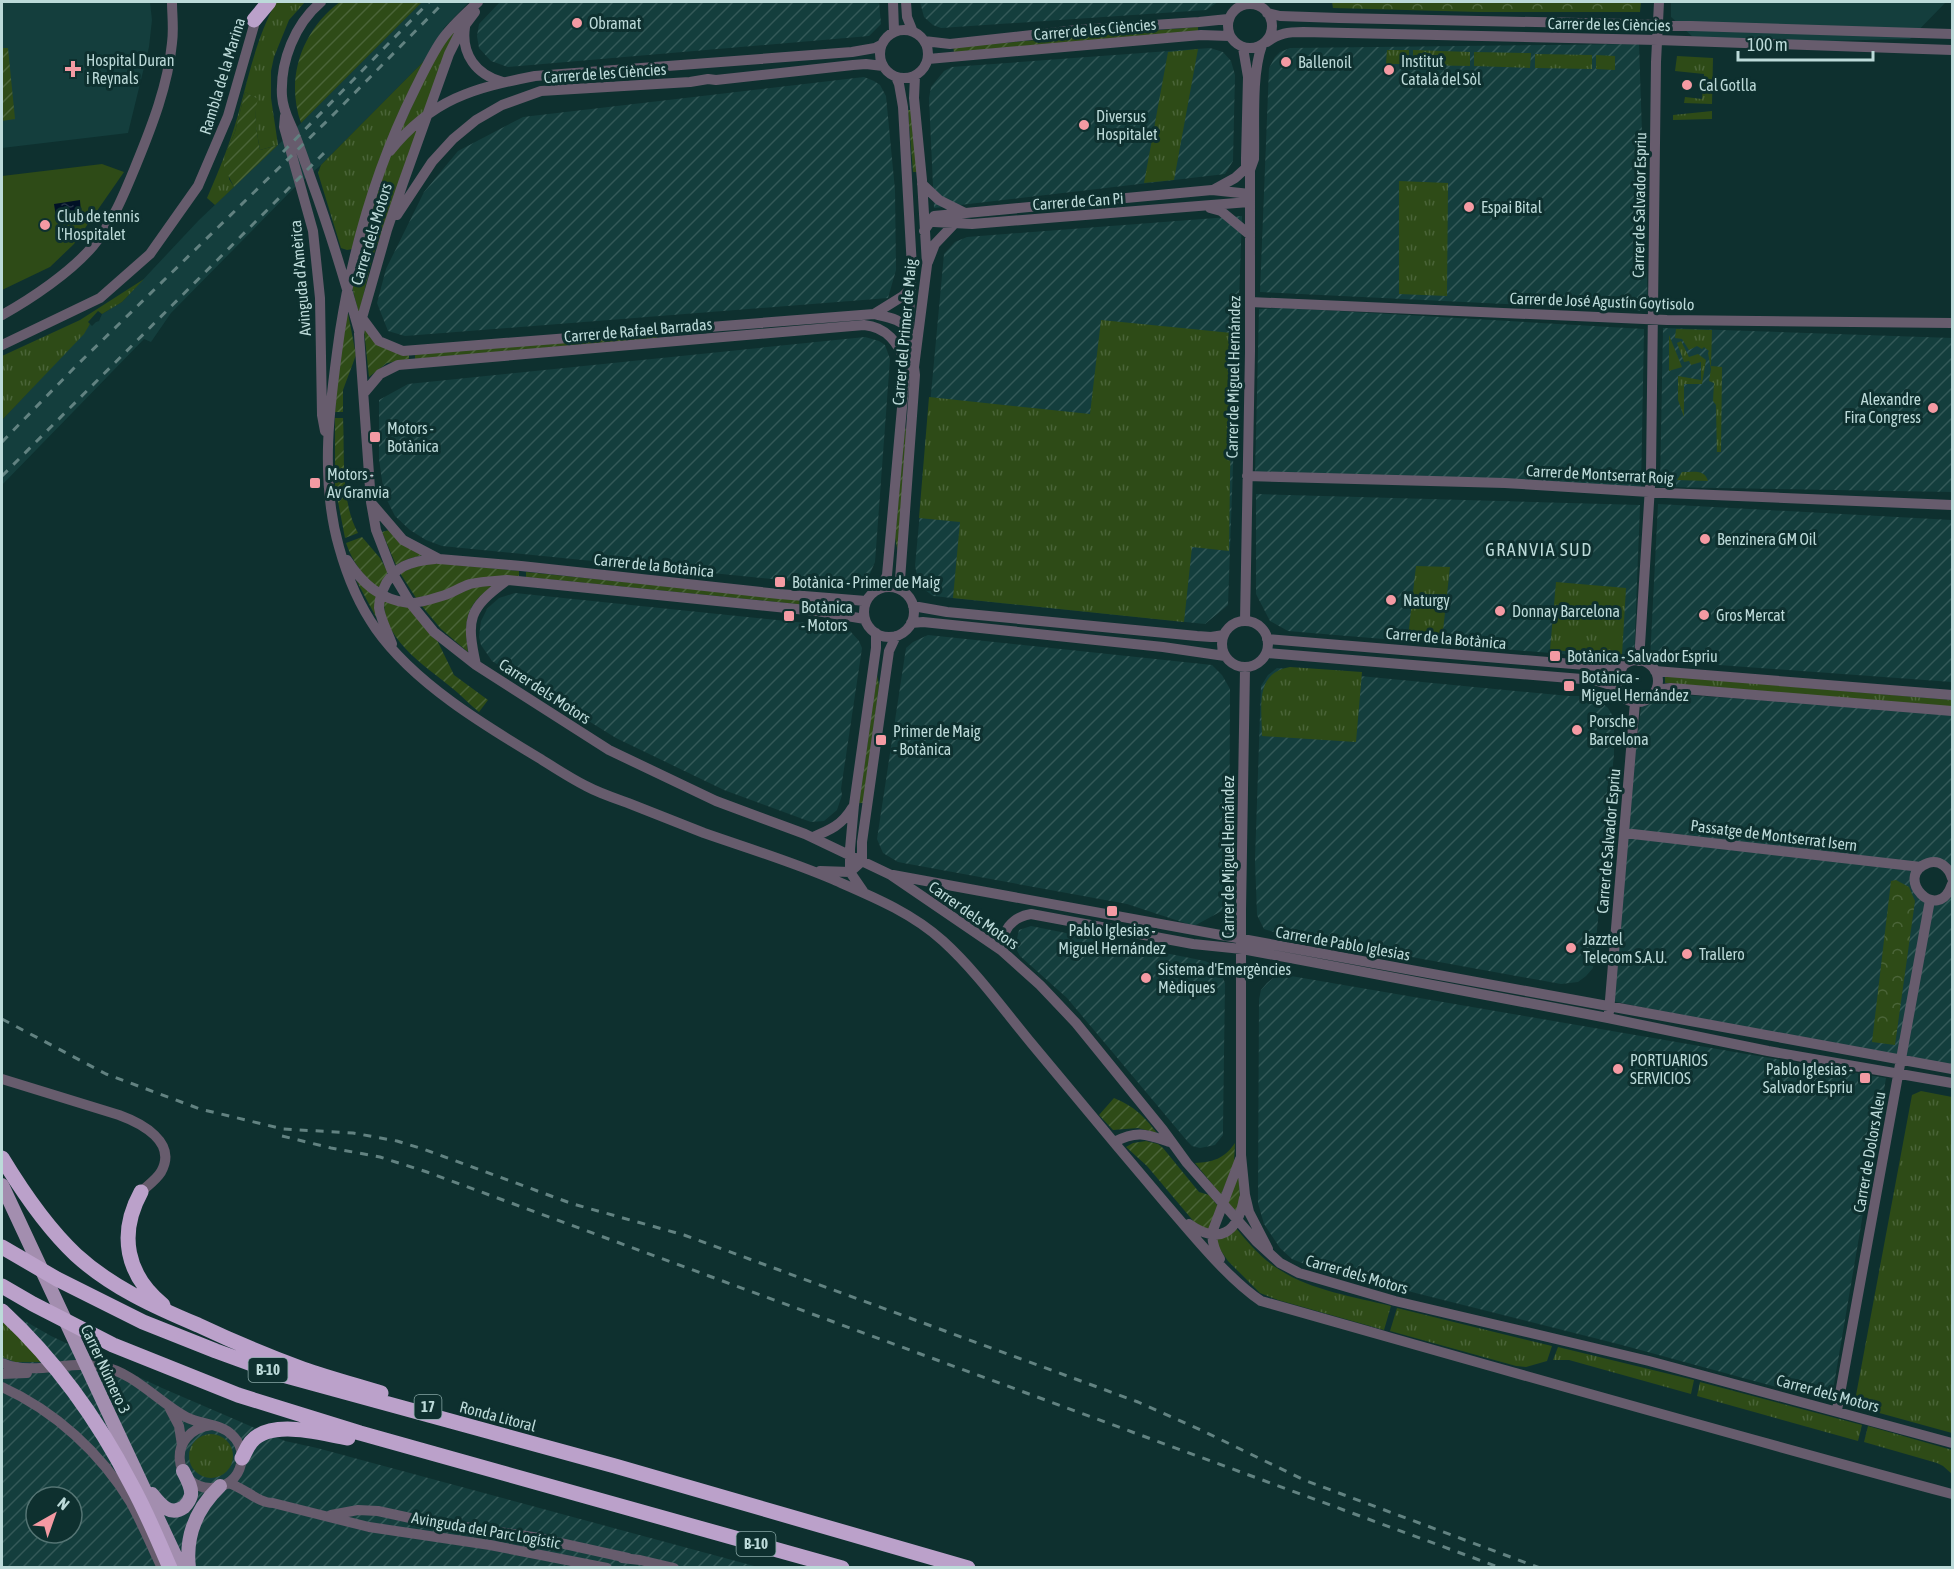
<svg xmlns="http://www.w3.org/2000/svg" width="1954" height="1569" viewBox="0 0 1954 1569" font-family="'Asap Condensed',sans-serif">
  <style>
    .built { fill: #143e3d }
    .industrial { fill: url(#industrial-furrows); fill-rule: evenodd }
    .grass { fill: url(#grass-tufts) }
    .park { fill: url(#park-crowns) }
    .garden { fill: url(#garden-furrows) }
    .pitch { fill: #2e4b17 }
    .water { fill: url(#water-ripples) }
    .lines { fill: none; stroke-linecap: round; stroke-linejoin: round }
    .minor { stroke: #675c6d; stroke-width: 10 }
    .major { stroke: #a38eaf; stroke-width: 14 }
    .highway { stroke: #bba1ca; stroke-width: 15 }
    .rail { stroke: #628281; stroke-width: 3; stroke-dasharray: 8 8; stroke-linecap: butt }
    .poi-dot { fill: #f49aa3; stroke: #0e302f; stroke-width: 2 }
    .labels { text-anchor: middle; stroke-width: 6; stroke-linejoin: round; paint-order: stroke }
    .shield { fill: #0e302f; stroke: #88a7a6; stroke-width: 1.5 }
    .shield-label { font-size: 15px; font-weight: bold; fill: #bcdad9 }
    .poi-label { font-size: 16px; fill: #bcdad9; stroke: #0e302f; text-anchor: start }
    .street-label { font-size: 16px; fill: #bcdad9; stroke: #0e302f }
    .neighbourhood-label { font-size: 18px; letter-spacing: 1.5px; fill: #bcdad9; stroke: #0e302f }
  </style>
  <defs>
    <pattern id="industrial-furrows" width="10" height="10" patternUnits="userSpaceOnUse" patternTransform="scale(1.5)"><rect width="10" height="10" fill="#143e3d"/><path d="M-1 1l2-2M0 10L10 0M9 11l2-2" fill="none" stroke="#345958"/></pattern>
    <pattern id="grass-tufts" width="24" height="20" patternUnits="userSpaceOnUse" patternTransform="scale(1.5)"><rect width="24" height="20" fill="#2e4b17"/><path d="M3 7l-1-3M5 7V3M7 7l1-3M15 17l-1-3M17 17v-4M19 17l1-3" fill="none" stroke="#4a6438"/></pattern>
    <pattern id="park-crowns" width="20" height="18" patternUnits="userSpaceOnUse" patternTransform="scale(1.5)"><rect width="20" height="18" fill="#2e4b17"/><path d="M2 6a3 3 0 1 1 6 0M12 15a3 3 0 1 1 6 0" fill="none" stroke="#4a6438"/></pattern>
    <pattern id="garden-furrows" width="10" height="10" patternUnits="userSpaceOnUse" patternTransform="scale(1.5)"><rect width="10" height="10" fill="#2e4b17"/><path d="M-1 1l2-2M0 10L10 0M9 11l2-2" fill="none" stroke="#4a6438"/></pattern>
    <pattern id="water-ripples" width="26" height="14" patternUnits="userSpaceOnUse" patternTransform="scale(1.5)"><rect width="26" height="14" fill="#011126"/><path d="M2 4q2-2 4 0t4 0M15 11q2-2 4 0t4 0" fill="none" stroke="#243345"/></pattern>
  </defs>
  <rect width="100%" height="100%" fill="#0e302f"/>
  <path class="built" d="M2 2H150L152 20 149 47 128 133 2 148Z
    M422 2H469L443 29 445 32 429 56 321 165 295 187 171 313 151 342 144 339 2 485V420L83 334 90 324 92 326 96 322 99 321 102 314 122 302 199 220 301 123Z
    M1671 2H1946L1910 39 1823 41 1694 38 1671 17Z"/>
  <path class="industrial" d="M500 2H879L881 24 869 36 508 67 491 61 479 48 477 36 479 24Z
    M920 2H1218L1206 10 941 28 933 25 924 17Z
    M1639 44 1648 311 1260 292 1269 68 1275 57 1280 52 1290 48Z
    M1210 48 1223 52 1231 61 1235 75 1233 161 1225 174 934 208 929 98 931 87 944 71 952 67Z
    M864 77 874 81 880 85 886 96 895 190 896 270 888 298 405 336 388 331 377 303 386 269 424 192 458 151 523 117Z
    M1242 216 1228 605 1205 624 933 596 925 590 919 584 915 566 944 254 955 242 967 237Z
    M1285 308 1644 329 1641 489 1255 476 1259 309Z
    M1663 328 1952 338V492L1660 487Z
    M865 337 879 341 885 345 890 359 875 562 868 578 858 586 852 587 442 546 426 540 410 530 395 516 384 494 379 459V400L408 384Z
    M1256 494 1640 505 1634 660 1288 631 1270 621 1256 594Z
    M1658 504 1952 520V682L1650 660Z
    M515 593 835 626 845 628 851 632 859 641 862 648 841 789 842 795 837 810 824 821 811 822 724 790 616 738 492 661 481 645 479 637 481 621 487 609 499 598Z
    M928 635 1212 665 1222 675 1230 689 1229 907 1194 926 1127 904 898 862 883 853 877 839 906 648 913 642Z
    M1277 668 1569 696H1588L1600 701 1608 708 1614 718V754L1594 961 1593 968 1586 976 1578 982 1561 984 1395 954 1296 939 1264 929 1257 915 1255 860 1261 686 1268 675Z
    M1654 693 1952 713V1069L1901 1061 1612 1001 1624 833 1642 701ZM1921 867H1946L1950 891 1933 900 1915 883Z
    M1031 926 1205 961 1216 966 1220 970 1225 983 1223 1128V1135L1215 1145 1200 1148 1192 1146 1188 1142 1067 998 1020 956 1015 947 1019 930Z
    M1281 976H1291L1886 1078 1831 1402 1622 1345 1312 1267 1292 1259 1280 1248 1264 1224 1258 1203 1259 999 1261 990 1267 983 1274 977Z
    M2 1308 51 1336 162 1388 285 1441 317 1448 758 1567 2 1568ZM36 1497H72V1533H36Z"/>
  <path class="grass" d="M276 2H305L289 20 274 57 271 71V98L278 145 260 150C257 132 253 118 257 99L245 92 235 132 227 150 229 179 234 187 215 205 207 198C219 171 230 143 238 115 249 75 256 39 276 2Z
    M461 21 426 110 397 139 436 54Z
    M1198 49 1174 180 1144 183 1168 52Z
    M1387 50H1409V64H1386Z
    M1413 50 1470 52V66L1413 65Z
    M1474 52 1531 53 1530 68 1474 66Z
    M1535 54 1592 55V69L1535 68Z
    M1596 55 1615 56V70L1596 69Z
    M429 56 353 249 347 250 341 248 318 173 321 165Z
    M1677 56 1713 58 1712 104 1684 103 1685 97 1702 99 1704 74 1675 71Z
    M1712 111V119L1673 120V115Z
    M421 124 372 259 359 314 351 283 357 258 389 158Z
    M1399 181 1448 183 1447 296 1399 294Z
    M144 279 122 302 102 314 98 311 88 322 90 324 84 334 2 420V356L80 320Z
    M1101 320 1232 333 1229 551 1192 547 1184 622 953 598 960 522 919 518 929 397 1090 414Z
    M1676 329 1712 330 1711 366 1722 367 1721 452H1717V458L1716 405 1713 401 1714 383 1709 381 1711 369 1708 353 1709 351 1704 347 1702 349 1697 346 1689 350 1682 339 1675 338Z
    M1669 335 1682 367 1669 371Z
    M1681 341 1689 357 1698 354 1706 360 1702 384H1684V417L1678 400V376L1701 380V362L1691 365 1689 361 1684 362 1677 343Z
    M1682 472C1693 472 1705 469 1708 481L1677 480Z
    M1416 566 1450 567 1442 640 1408 637Z
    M1556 582 1626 588 1622 655 1550 650Z
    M1290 667 1362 672 1356 742 1262 736C1262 708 1254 673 1290 667Z
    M1665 676 1952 700V707L1665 683Z
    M1921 1091 1952 1097V1433L1854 1406 1912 1095Z
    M1236 1228C1249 1244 1262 1259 1280 1270 1310 1290 1355 1297 1391 1306L1384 1330 1278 1300 1260 1293 1228 1261 1219 1248 1216 1238Z
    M1397 1308 1552 1346 1547 1361 1526 1367 1516 1366 1390 1331Z
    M2 1318 42 1362H15L2 1357Z
    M1558 1347 1694 1380 1691 1394 1569 1360H1553Z
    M1700 1382 1862 1425 1858 1441 1697 1396Z
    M1868 1426 1952 1450V1474L1943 1466 1937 1463 1864 1442Z
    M189 1456a22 22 0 1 1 44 0a22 22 0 1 1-44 0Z"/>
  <path class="park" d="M1332 2H1641L1640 12H1479L1333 8Z
    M1896 880 1909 887 1915 901 1895 1045 1872 1042 1891 881Z"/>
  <path class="garden" d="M340 2H422L301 123C285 78 302 30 340 2Z
    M1198 27V31L954 52 953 47Z
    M2 48H8L15 119 2 121Z
    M245 92 258 99C253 117 257 132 260 150L278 145 234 187 224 167V162L227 150 235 132Z
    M908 110H912L918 172H913Z
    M347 308 356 355 343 390V412H335L337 384Z
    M364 330 409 355V359L387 363 369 377Z
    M657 333V338L415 359V354Z
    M335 418H343C345 455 340 500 358 533L345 538 335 486Z
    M905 426 908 441 898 553 895 538Z
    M389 530 423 555 408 559 396 565 382 532Z
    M362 537 380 558 388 572 379 588C363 576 353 563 346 543Z
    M427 562 519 571V576L416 598 400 573Z
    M526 572 805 600 836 604V608L526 577Z
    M356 580 377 597 376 617Z
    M496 584C465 604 464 619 468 652L441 629 421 605 470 588Z
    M384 601 407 604 437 640 454 675 488 700 479 712C471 706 465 699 458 693 431 669 383 643 384 601Z
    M877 675 879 685 864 803H859Z
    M1114 1098C1135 1107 1143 1115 1157 1133L1138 1128 1113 1130 1099 1115Z
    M1146 1141 1158 1144 1163 1148 1199 1192 1209 1195 1218 1206 1209 1230 1195 1223 1147 1166 1126 1147 1133 1143Z
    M1235 1143 1234 1163 1221 1195 1195 1163C1213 1162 1224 1159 1235 1143Z
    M1239 1170 1240 1204 1238 1213 1227 1202Z"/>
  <path class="pitch" d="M102 164 124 172 74 244 50 267 2 290V176Z"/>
  <path class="water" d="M80 200 81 214 56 217 54 204Z"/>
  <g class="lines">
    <path class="minor" d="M321 2C295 24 280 61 282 96 283 110 288 118 293 130 300 147 306 165 312 182 330 231 345 281 359 331
      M478 2C465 14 451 26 441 41 431 56 423 73 415 89 377 165 353 248 340 331 330 402 319 477 339 547 347 576 359 605 376 629 414 683 484 725 539 758 555 768 570 778 586 786 599 793 614 798 628 803 653 813 679 823 704 833 747 848 790 861 832 879 871 896 911 912 943 941 976 971 1003 1009 1032 1044 1076 1097 1121 1151 1166 1204 1192 1234 1228 1279 1261 1301 1491 1366 1721 1432 1952 1494
      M893 2 894 31
      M906 2 907 17 913 32
      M1228 26a22 22 0 1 1 44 0a22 22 0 1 1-44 0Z
      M475 12 460 32 449 54 403 183 387 230 362 318 359 334 371 502 376 530 393 574 411 604 434 632 476 665 609 750 716 801 805 834 891 875 1001 950 1040 985 1076 1023 1163 1130 1187 1163 1256 1241 1280 1263 1299 1273 1395 1301 1649 1361 1952 1443
      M1267 13 1280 16 1339 18 1627 24 1952 34
      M465 27C461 54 476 75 503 82
      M880 54a24 24 0 1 1 48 0a24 24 0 1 1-48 0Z
      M924 41 950 44 1077 30 1199 22 1228 19
      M1267 42C1279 33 1288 32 1303 32L1657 40 1952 50
      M1243 48 1248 77 1246 158V168L1249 169
      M928 59 1201 35 1229 36
      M285 116 284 127 313 231 320 298 322 415 325 431
      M390 151C432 99 473 88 535 76L852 52 875 48 881 45
      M922 184 939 200 965 213
      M1215 189 1235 178 1246 168
      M1210 208 1221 211 1250 235
      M397 215 432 162 453 139 476 120 502 105 541 91 690 82 708 79 716 80 853 65 866 64 883 66
      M931 219 934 222 972 224 1249 202
      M924 231 934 216 1212 190 1250 194
      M928 262 935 244 954 224
      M1250 302 1667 320 1952 323
      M874 314C887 317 903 319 910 332
      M2 315C31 299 71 272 93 246 113 222 124 194 136 165 152 126 168 85 172 43 174 29 172 15 172 2
      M362 318 379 341 403 351 874 314 903 296 911 288
      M2 345 100 298 150 254 198 186 228 116 257 15
      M364 393 380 374 398 365 864 325C887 327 898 343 906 363
      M1247 476 1505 483 1665 493 1952 505
      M373 505 403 540 439 559 521 566 779 594 866 601
      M347 560C362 583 380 600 409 603 419 604 435 598 445 595 453 592 461 587 470 584 483 581 495 581 507 580L817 611 865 619
      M864 612a25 25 0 1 1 50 0a25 25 0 1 1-50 0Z
      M881 588 887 575 906 363 912 268 903 107 899 84 896 77
      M902 590 900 580 915 375 914 367 927 265 922 180 914 98 915 76
      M913 606 947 612 1197 636 1211 637 1224 635
      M1222 644a23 23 0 1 1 46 0a23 23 0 1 1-46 0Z
      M1245 621 1250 352V170L1254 159C1255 125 1251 76 1262 45
      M911 623 923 622 1163 647 1225 656
      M1267 639 1622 668
      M392 644C388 633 381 620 379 608 379 603 381 595 383 590 392 566 412 561 435 559
      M1267 653 1594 680 1617 687
      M1616 681a21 21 0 1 1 42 0a21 21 0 1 1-42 0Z
      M1639 661 1651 471 1656 62 1659 2
      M476 665C466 619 468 609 506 581
      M1245 668 1241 911V1155L1245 1195 1249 1212 1268 1249
      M1655 671 1952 695
      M1654 693 1663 689 1671 688 1952 711
      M1624 833 1921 867
      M813 837C830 830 842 825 852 808
      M820 871 850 872 862 861V842L889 651 896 636
      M893 875 1952 1069
      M1952 878C1949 868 1940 859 1928 863 1892 876 1938 926 1952 884
      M863 891 850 872V849L854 805 876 648V633
      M1001 950C1002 932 1011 917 1031 914L1193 944 1242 949 1608 1018 1768 1051 1952 1083
      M1609 1012 1635 702
      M2 1079 119 1115C141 1123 178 1142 161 1172 156 1180 147 1186 141 1192
      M1114 1142C1137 1130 1146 1134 1170 1142
      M1189 1224C1220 1246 1238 1232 1244 1198
      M1220 1259C1215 1251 1211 1240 1213 1230L1240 1159
      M2 1363C33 1376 70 1360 101 1366 135 1373 157 1401 186 1417 201 1425 220 1423 232 1435 240 1442 243 1453 241 1464 238 1478 227 1487 212 1488 173 1489 165 1431 212 1425
      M2 1374 27 1373
      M2 1387C55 1411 101 1453 131 1503 142 1523 151 1545 161 1566
      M170 1409 179 1426 182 1445
      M1837 1410 1930 900
      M228 1483C245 1488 258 1503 273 1503L369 1527 490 1545 607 1568
      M331 1515 358 1510 378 1511 424 1521 533 1537 628 1558
      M622 1558 640 1560 674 1568"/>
    <path class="major" d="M2 1185 181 1568
      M152 1494C160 1504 170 1517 184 1507 187 1504 190 1500 191 1495 192 1487 187 1479 183 1471
      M189 1568C185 1535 197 1508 220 1486"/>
    <path class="highway" d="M254 20 269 2
      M2 1158C22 1191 47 1228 76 1255 111 1287 155 1307 198 1325 232 1341 267 1356 303 1369 329 1378 355 1385 381 1393
      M141 1192C118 1234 126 1275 163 1305
      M2 1247 57 1279 143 1322 216 1351 279 1374 615 1466 968 1568
      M2 1286 33 1304 113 1345 238 1395 360 1433 842 1568
      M2 1311C55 1360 98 1420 131 1484 146 1511 158 1540 170 1568
      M242 1458C245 1453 247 1447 251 1442 271 1418 322 1434 348 1438"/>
    <path class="rail" d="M283 152 429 2
      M2 442 75 367 329 119 444 2
      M2 476 329 148
      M2 1019 106 1074 200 1109 283 1129 353 1133 397 1141 423 1149 573 1204 684 1235 1138 1402 1201 1430 1304 1480 1540 1568
      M282 1136 331 1148 380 1157 427 1172 1501 1568"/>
  </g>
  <g class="poi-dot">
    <circle cx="577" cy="23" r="6"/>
    <circle cx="1286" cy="62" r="6"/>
    <path d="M70 60h6v6h6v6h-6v6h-6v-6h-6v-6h6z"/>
    <circle cx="1389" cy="70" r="6"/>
    <circle cx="1687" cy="85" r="6"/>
    <circle cx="1084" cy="125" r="6"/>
    <circle cx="1469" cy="207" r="6"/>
    <circle cx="45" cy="225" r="6"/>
    <circle cx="1933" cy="408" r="6"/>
    <rect x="369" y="431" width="12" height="12" rx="3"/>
    <rect x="309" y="477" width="12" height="12" rx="3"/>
    <circle cx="1705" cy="539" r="6"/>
    <rect x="774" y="576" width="12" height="12" rx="3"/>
    <circle cx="1391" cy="600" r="6"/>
    <circle cx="1500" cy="611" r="6"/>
    <circle cx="1704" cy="615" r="6"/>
    <rect x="783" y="610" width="12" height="12" rx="3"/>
    <rect x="1549" y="650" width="12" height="12" rx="3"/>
    <rect x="1563" y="680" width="12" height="12" rx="3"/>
    <circle cx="1577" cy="730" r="6"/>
    <rect x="875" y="734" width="12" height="12" rx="3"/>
    <rect x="1106" y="905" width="12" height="12" rx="3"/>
    <circle cx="1571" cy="948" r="6"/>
    <circle cx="1687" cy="954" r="6"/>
    <circle cx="1146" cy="978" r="6"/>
    <circle cx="1618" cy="1069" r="6"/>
    <rect x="1859" y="1072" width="12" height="12" rx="3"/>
  </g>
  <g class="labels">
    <g class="shield">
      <rect x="248.5" y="1358" width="39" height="24" rx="4.5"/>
      <rect x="414.5" y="1395" width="27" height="24" rx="4.5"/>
      <rect x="736.5" y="1532" width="39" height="24" rx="4.5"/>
    </g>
    <g class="shield-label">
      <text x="268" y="1375">B-10</text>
      <text x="428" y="1412">17</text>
      <text x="756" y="1549">B-10</text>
    </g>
    <g class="poi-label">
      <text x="589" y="29">Obramat</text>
      <text x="86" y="66">Hospital Duran<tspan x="86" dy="18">i Reynals</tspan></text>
      <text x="1401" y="67">Institut<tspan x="1401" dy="18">Català del Sòl</tspan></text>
      <text x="1298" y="68">Ballenoil</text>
      <text x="1699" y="91">Cal Gotlla</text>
      <text x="1096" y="122">Diversus<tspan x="1096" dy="18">Hospitalet</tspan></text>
      <text x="1481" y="213">Espai Bital</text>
      <text x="57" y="222">Club de tennis<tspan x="57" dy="18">l'Hospitalet</tspan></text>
      <text x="1921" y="405" text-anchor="end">Alexandre<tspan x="1921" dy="18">Fira Congress</tspan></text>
      <text x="387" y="434">Motors -<tspan x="387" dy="18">Botànica</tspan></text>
      <text x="327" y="480">Motors -<tspan x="327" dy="18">Av Granvia</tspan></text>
      <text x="1717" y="545">Benzinera GM Oil</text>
      <text x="792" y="588">Botànica - Primer de Maig</text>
      <text x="1403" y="606">Naturgy</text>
      <text x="801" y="613">Botànica<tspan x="801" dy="18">- Motors</tspan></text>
      <text x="1512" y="617">Donnay Barcelona</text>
      <text x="1716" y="621">Gros Mercat</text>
      <text x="1567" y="662">Botànica - Salvador Espriu</text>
      <text x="1581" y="683">Botànica -<tspan x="1581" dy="18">Miguel Hernández</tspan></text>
      <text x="1589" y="727">Porsche<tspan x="1589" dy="18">Barcelona</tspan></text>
      <text x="893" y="737">Primer de Maig<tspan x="893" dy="18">- Botànica</tspan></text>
      <text x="1112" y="936" text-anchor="middle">Pablo Iglesias -<tspan x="1112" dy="18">Miguel Hernández</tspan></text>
      <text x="1583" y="945">Jazztel<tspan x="1583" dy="18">Telecom S.A.U.</tspan></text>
      <text x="1699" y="960">Trallero</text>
      <text x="1158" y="975">Sistema d'Emergències<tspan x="1158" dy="18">Mèdiques</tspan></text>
      <text x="1630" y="1066">PORTUARIOS<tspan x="1630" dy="18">SERVICIOS</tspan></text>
      <text x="1853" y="1075" text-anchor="end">Pablo Iglesias -<tspan x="1853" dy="18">Salvador Espriu</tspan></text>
    </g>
    <g class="street-label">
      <text transform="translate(1609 24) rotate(1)" y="6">Carrer de les Ciències</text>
      <text transform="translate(1095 29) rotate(-5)" y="6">Carrer de les Ciències</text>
      <text transform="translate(605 73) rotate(-4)" y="6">Carrer de les Ciències</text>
      <text transform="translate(222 76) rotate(-73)" y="6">Rambla de la Marina</text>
      <text transform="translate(1078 201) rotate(-4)" y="6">Carrer de Can Pi</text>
      <text transform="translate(1639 205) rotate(-89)" y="6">Carrer de Salvador Espriu</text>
      <text transform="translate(371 234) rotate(-73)" y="6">Carrer dels Motors</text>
      <text transform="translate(300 278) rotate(-95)" y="6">Avinguda d'Amèrica</text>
      <text transform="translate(1602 301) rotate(2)" y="6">Carrer de José Agustín Goytisolo</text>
      <text transform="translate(638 330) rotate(-5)" y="6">Carrer de Rafael Barradas</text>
      <text transform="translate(904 332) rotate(-85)" y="6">Carrer del Primer de Maig</text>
      <text transform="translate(1233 377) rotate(-89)" y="6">Carrer de Miguel Hernández</text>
      <text transform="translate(1600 474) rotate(3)" y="6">Carrer de Montserrat Roig</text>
      <text transform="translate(654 565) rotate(6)" y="6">Carrer de la Botànica</text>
      <text transform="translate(1446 638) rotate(5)" y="6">Carrer de la Botànica</text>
      <text transform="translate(545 691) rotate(33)" y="6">Carrer dels Motors</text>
      <text transform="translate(1774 835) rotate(7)" y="6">Passatge de Montserrat Isern</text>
      <text transform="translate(1608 841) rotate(-85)" y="6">Carrer de Salvador Espriu</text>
      <text transform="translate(1228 857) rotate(-90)" y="6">Carrer de Miguel Hernández</text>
      <text transform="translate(974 915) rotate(35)" y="6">Carrer dels Motors</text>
      <text transform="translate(1343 943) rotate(10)" y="6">Carrer de Pablo Iglesias</text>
      <text transform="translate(1869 1152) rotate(-80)" y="6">Carrer de Dolors Aleu</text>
      <text transform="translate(1357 1274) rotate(16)" y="6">Carrer dels Motors</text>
      <text transform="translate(106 1369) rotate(65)" y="6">Carrer Número 3</text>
      <text transform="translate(1828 1393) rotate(15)" y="6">Carrer dels Motors</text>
      <text transform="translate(498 1416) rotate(15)" y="6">Ronda Litoral</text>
      <text transform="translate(486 1530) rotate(10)" y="6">Avinguda del Parc Logístic</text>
    </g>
    <g class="neighbourhood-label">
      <text x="1539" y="556">GRANVIA SUD</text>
    </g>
  </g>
  <rect width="1954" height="1569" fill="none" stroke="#bcdad9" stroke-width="6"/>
  <g transform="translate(54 1515) rotate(40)"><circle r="28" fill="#0e302f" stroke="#547473" stroke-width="1.5"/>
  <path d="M0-4.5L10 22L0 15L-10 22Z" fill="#f49aa3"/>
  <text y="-9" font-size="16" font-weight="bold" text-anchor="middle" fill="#bcdad9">N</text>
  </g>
  <path d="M1738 51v9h135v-9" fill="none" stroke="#bcdad9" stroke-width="3"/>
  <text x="1747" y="51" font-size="18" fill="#bcdad9" stroke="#0e302f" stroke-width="4.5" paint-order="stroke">100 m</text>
</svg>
